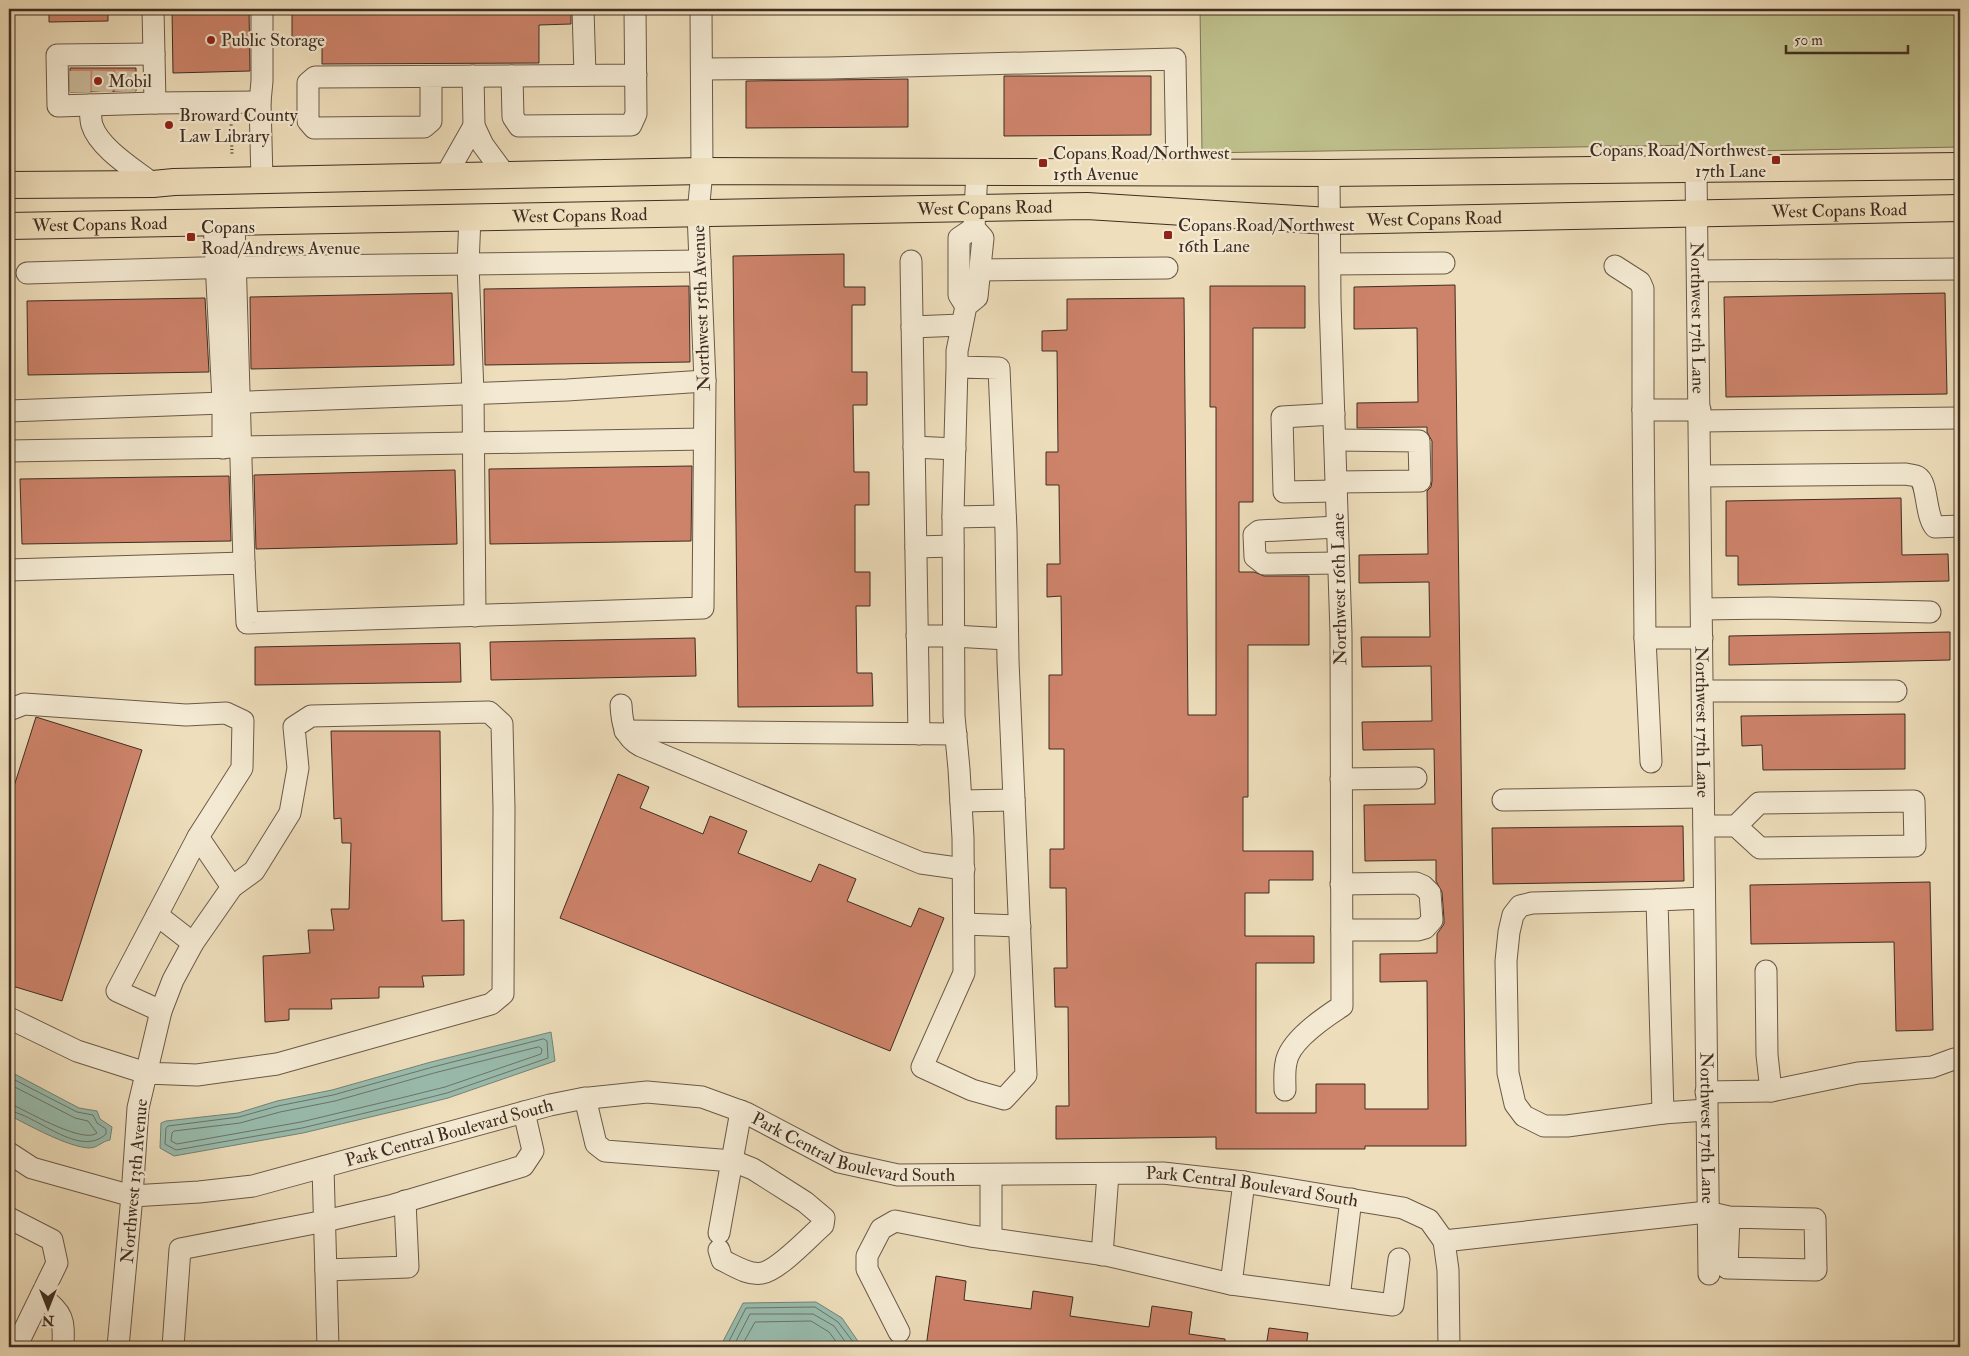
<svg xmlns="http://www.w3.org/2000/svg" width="1969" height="1356" viewBox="0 0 1969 1356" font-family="'IM FELL Double Pica',serif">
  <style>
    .green { fill: #bec08c; stroke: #7e7657 }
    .water { fill: #99bcae; stroke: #758376 }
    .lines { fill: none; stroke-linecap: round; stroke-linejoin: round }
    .shore { stroke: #6c7468; stroke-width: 1 }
    .building { fill: #cd836a; stroke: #3f2d22 }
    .minor-tunnel { stroke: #cbbb9c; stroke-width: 21; stroke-dasharray: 21 11; stroke-linecap: butt }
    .minor-casing { stroke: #6b5948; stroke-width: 23 }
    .major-casing { stroke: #3f2d22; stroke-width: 28 }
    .path { stroke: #3f2d22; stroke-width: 3; stroke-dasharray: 1 2.5; stroke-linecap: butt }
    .minor { stroke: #f4ead3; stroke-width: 21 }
    .major { stroke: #eedebb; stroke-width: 26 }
    .poi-dot { fill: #8f2418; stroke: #f4ead3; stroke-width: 2 }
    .labels { text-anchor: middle; stroke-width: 4.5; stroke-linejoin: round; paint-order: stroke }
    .poi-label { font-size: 18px; fill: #3f2d22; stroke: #f4ead3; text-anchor: start }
    .street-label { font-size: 18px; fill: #3f2d22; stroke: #f4ead3 }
  </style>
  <rect width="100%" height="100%" fill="#eedebb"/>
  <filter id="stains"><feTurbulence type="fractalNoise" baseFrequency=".004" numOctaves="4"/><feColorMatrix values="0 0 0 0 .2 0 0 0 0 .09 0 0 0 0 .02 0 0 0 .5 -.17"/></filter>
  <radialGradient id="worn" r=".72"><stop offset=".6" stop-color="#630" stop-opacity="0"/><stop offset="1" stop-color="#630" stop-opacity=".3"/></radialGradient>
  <path class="green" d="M1200 9H1960V147L1699 152 1698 145 1202 153Z"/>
  <path class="water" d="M551 1032 555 1061 448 1098 404 1109 303 1133 174 1156 160 1148 161 1123 166 1121 238 1113 277 1101 332 1090 431 1062Z
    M9 1071 79 1108 97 1111 100 1119 112 1127 110 1140C102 1141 98 1148 89 1148 68 1147 28 1125 9 1115Z
    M816 1302 842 1318 862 1347H720L743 1303Z"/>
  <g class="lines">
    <path class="shore" d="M544 1039 547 1041 548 1058 447 1093 403 1104 302 1128 176 1150 165 1144 166 1128 168 1126 239 1117 278 1106 333 1095 433 1067Z
      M539 1047 542 1049 541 1054 445 1087 401 1098 301 1122 177 1144 171 1141 172 1133 174 1131 240 1123 280 1112 335 1101 434 1073Z
      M9 1077 77 1112 93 1115 97 1123 106 1129V1134C79 1159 36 1114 9 1111
      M9 1084 75 1118 88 1121 97 1133C84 1144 30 1113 15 1106L9 1105
      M726 1347 746 1308 815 1307 838 1322 857 1347
      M733 1347 750 1314H813L834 1326 849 1347
      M741 1347 755 1322 811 1321 829 1332 840 1347"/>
  </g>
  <path class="building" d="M49 9H108V21L49 22Z
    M172 9H249L250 71 173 73Z
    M292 9H571V24L539 25V63L322 64V46L292 47Z
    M70 68H136V91L70 92Z
    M1004 76H1151V135L1004 136Z
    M908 79V127L746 128V81Z
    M844 254V287H865V305H852V372H867V405H853L854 472H869V505H855V572H870V606H856L857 673H872L873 706 738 707 733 256Z
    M1455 285 1466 1146H1365V1149H1216V1137L1056 1139V1106H1069L1068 1007H1055L1054 968H1067L1066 888H1050V849H1064V749H1049V675H1062L1061 596 1047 597V564H1060L1059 485H1046V452H1058L1057 351H1042V331L1067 330V299L1184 298 1188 715H1216V407H1210V286H1305V328H1253V502H1239V572H1254L1264 576H1309V645H1248V797H1243V851H1313V880H1269V893H1245V936H1314V963H1256V1113H1316V1084H1365V1109H1428L1427 981 1380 982V954L1437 953V934L1444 924V919L1442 892 1436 881V860L1365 861 1364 805 1435 804 1434 749 1363 750 1362 722 1432 721 1431 666 1362 667 1361 637H1430L1429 582 1359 583V555L1428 554 1427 491 1431 487 1432 481V441L1427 432V427L1357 428V403L1418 402 1417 328 1354 329V287Z
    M689 286 690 362 485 365 484 289Z
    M452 293 454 365 251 369 250 297Z
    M1945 293 1947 394 1726 397 1724 297Z
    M205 298 209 372 28 375 27 301Z
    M692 466 691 541 490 544 489 469Z
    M455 470 457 544 256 549 254 475Z
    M229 476 231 541 22 544 20 479Z
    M1901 498 1902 555 1948 554 1949 581 1738 585V556H1726V501Z
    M1950 632V660L1729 665V636Z
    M695 638 696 676 491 680 490 642Z
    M460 643 461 682 255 685V647Z
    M1905 714V769L1763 770 1762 745 1742 746 1741 716Z
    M36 717 142 750 62 1001 9 985V802Z
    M331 731H440L442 921 464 920V975L422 976 424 987H379V998L331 999 332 1009H289V1020L265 1022 263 956 310 953 308 930H334L331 909H349L351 843H342L341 818 334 819Z
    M618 774 649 787 640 808 703 834 710 816 747 831 738 853 811 882 819 864 856 879 847 901 911 927 919 908 944 918 890 1051 560 918Z
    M1683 826 1684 881 1493 884 1492 828Z
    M1930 882 1933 1030 1896 1031 1894 942 1751 944 1750 885Z
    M936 1276 966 1281 964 1300 1031 1309 1033 1291 1073 1297 1070 1316 1149 1327 1152 1306 1192 1312 1189 1334 1225 1339V1347H926Z
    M1269 1328 1308 1333 1306 1347H1266Z"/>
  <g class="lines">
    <path class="minor-tunnel" d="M80 92V68
      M102 92 103 68
      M125 92 126 68"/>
    <defs>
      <g id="minor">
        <path d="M153 9 155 103 260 102 262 180"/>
        <path d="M583 9 585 75"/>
        <path d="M635 9 636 114 631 125 519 126 513 117 512 76 636 75"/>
        <path d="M154 54 57 55 58 106 155 103"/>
        <path d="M702 69 829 68 1175 59 1177 173"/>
        <path d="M473 76 474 126"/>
        <path d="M431 77V121L424 127 314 128 308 121V83L315 77 512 76"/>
        <path d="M260 102 262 81V9"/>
        <path d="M90 105C91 111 90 119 92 125 99 148 134 169 153 184"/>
        <path id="s1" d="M1696 170 1709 1274"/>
        <path d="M445 177 474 126 483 145 505 175"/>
        <path d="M470 217 468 265 473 393 475 616"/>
        <path d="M214 221 223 401V448"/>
        <path d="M234 221 244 563"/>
        <path d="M911 261 919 734"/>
        <path d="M1330 264 1444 263"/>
        <path d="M1615 266 1640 282 1643 289V410"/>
        <path d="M980 270 1167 268"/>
        <path d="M1698 271 1960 269"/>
        <path d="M27 273 235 267 700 261"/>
        <path d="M966 306 959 295V238L974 228"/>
        <path d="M912 327 961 325"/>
        <path d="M957 367 999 368 1006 531 1008 661 1026 1075 1004 1099 972 1090 922 1067 964 973 963 838 959 769 954 716 953 513 957 367V351L966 306 977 297 983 238 974 228 977 172"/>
        <path d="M9 411 567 390 705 381"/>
        <path d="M1334 414 1282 417 1284 492 1336 491"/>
        <path d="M1700 421 1960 418"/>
        <path d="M1335 440 1419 441 1420 481 1336 482"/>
        <path d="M914 447 955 449"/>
        <path d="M9 451 704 439"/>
        <path d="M1701 476 1906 474C1909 475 1915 475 1918 477 1928 483 1925 515 1935 527L1960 526"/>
        <path d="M953 517 1005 516"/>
        <path d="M1337 527 1259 531 1254 535 1255 557 1264 564 1338 563"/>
        <path d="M916 547 953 546"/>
        <path d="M9 570 244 563 247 623 703 608 705 381 698 213 702 171 701 9"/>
        <path d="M1702 609 1770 608 1930 612"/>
        <path d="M917 636H953L1007 639"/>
        <path d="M1645 638H1702"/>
        <path d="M1703 691H1896"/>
        <path d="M621 705C622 723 624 737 641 746L921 863 964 869"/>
        <path d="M9 710 24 704 186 715 226 713 243 721 242 768 198 837 232 887"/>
        <path d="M625 731 956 734"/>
        <path d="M1651 762 1645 638 1643 410H1700"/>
        <path d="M1341 779 1416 778"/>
        <path d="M1503 800 1703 797"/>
        <path d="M961 801 1014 800"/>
        <path d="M1704 826H1736L1760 848 1915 846 1914 801 1759 803 1736 826"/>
        <path d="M1341 884 1416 883 1423 886 1430 893 1432 920 1425 928 1418 930H1342"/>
        <path d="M1704 898 1657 900 1663 1113 1706 1110"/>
        <path d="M1657 900 1532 903 1520 906 1513 915 1509 932 1506 961 1508 1073 1515 1104 1524 1116 1544 1126H1567L1663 1113"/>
        <path d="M157 915 193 943"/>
        <path d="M964 924 1020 926"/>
        <path d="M161 1011 117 991 198 837"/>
        <path d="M9 1018 77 1051 146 1073 197 1075 277 1064 491 1004 503 994 504 808 502 724 489 712 311 716 294 727 298 768 290 813 254 871 232 887 193 943 173 980 161 1011 138 1108 132 1196 118 1347"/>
        <path d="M1285 1090C1285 1081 1284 1072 1286 1063 1289 1041 1325 1017 1342 1006L1341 633 1330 301 1329 173"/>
        <path d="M1771 1091 1858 1073 1932 1067 1954 1059H1960"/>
        <path d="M1706 1092 1771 1091 1767 1055 1766 971"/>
        <path d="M585 1098 596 1144 605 1151 733 1161 753 1169 805 1202 824 1218 823 1225C809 1237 779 1270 762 1273 749 1276 733 1265 722 1260L719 1250"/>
        <path id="s2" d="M9 1153 32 1168 132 1196 199 1192 253 1186 550 1105 580 1099 647 1092 702 1097 746 1113 839 1162 898 1175 1163 1173 1244 1182 1403 1208 1429 1220 1444 1241 1707 1212 1729 1217 1815 1219 1816 1270 1727 1268 1729 1217"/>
        <path d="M323 1167 328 1347"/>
        <path d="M1244 1182 1231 1284 1393 1305 1399 1259"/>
        <path d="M9 1218 52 1240 57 1263 16 1347"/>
        <path d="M719 1233 741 1111"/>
        <path d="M991 1239V1175"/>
        <path d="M1444 1241 1448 1270 1449 1347"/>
        <path d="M1102 1255 1108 1174"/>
        <path d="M326 1270 408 1267 405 1201"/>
        <path d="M41 1296C64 1315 64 1318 63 1347"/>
        <path d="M1339 1298 1351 1199"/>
        <path d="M899 1332 867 1269V1256L881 1229 895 1221 971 1236 1106 1255 1231 1284"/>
        <path d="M173 1347 180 1249 325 1221 390 1206 523 1166 533 1151 524 1112"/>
      </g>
      <g id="major">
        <path d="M9 185 153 184 174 182 702 171 1329 173 1960 166"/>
        <path id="s3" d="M9 226 1087 206 1329 221 1960 208"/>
      </g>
    </defs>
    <use href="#minor" class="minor-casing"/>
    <use href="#major" class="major-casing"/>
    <path class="path" d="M231 121 232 155"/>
    <use href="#minor" class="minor"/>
    <use href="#major" class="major"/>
  </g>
  <g class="poi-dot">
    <circle cx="211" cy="40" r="5"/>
    <circle cx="98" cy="81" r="5"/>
    <circle cx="169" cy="125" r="5"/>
    <rect x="1771" y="155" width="10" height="10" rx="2.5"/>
    <rect x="1038" y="158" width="10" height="10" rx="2.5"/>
    <rect x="1163" y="230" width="10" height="10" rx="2.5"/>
    <rect x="186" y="232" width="10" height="10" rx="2.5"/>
  </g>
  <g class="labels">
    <g class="poi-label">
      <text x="221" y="46">Public Storage</text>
      <text x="108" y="87">Mobil</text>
      <text x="179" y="121">Broward County<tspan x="179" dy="21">Law Library</tspan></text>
      <text x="1766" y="156" text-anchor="end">Copans Road/Northwest<tspan x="1766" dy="21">17th Lane</tspan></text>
      <text x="1053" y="159">Copans Road/Northwest<tspan x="1053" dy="21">15th Avenue</tspan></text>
      <text x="1178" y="231">Copans Road/Northwest<tspan x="1178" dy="21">16th Lane</tspan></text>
      <text x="201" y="233">Copans<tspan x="201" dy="21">Road/Andrews Avenue</tspan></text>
    </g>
    <g class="street-label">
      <text dy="6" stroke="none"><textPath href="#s3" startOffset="976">West Copans Road</textPath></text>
      <text dy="6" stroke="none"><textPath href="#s3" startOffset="1831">West Copans Road</textPath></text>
      <text dy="6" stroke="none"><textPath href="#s3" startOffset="571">West Copans Road</textPath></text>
      <text dy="6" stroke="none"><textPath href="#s3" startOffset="1426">West Copans Road</textPath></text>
      <text dy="6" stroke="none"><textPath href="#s3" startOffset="91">West Copans Road</textPath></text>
      <text transform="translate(701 308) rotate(-92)" y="6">Northwest 15th Avenue</text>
      <text dy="6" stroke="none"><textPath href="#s1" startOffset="148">Northwest 17th Lane</textPath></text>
      <text transform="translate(1339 589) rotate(-91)" y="6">Northwest 16th Lane</text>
      <text dy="6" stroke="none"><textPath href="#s1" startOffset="552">Northwest 17th Lane</textPath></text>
      <text dy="6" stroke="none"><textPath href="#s1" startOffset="958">Northwest 17th Lane</textPath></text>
      <text dy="6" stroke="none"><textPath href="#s2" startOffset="456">Park Central Boulevard South</textPath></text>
      <text dy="6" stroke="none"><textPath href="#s2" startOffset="876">Park Central Boulevard South</textPath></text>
      <text transform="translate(134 1181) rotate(-85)" y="6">Northwest 13th Avenue</text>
      <text dy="6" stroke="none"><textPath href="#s2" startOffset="1281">Park Central Boulevard South</textPath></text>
    </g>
  </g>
  <rect width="1969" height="1356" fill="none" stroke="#eedebb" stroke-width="30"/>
  <rect x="10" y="10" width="1949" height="1336" fill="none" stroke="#3f2d22" stroke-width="2.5"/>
  <rect x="15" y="15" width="1939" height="1326" fill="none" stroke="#3f2d22"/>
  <g transform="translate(48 1308) rotate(180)" stroke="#f4ead3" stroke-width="4" paint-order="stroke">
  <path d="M0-4L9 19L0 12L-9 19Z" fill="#3f2d22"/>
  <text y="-8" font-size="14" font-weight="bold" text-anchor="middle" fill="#3f2d22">N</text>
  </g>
  <path d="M1786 45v8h122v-8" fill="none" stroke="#3f2d22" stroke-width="2.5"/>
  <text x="1794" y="45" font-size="15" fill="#3f2d22" stroke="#f4ead3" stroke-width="4" paint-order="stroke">50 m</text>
  <rect width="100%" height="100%" filter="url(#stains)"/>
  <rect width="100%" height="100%" fill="url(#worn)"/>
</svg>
